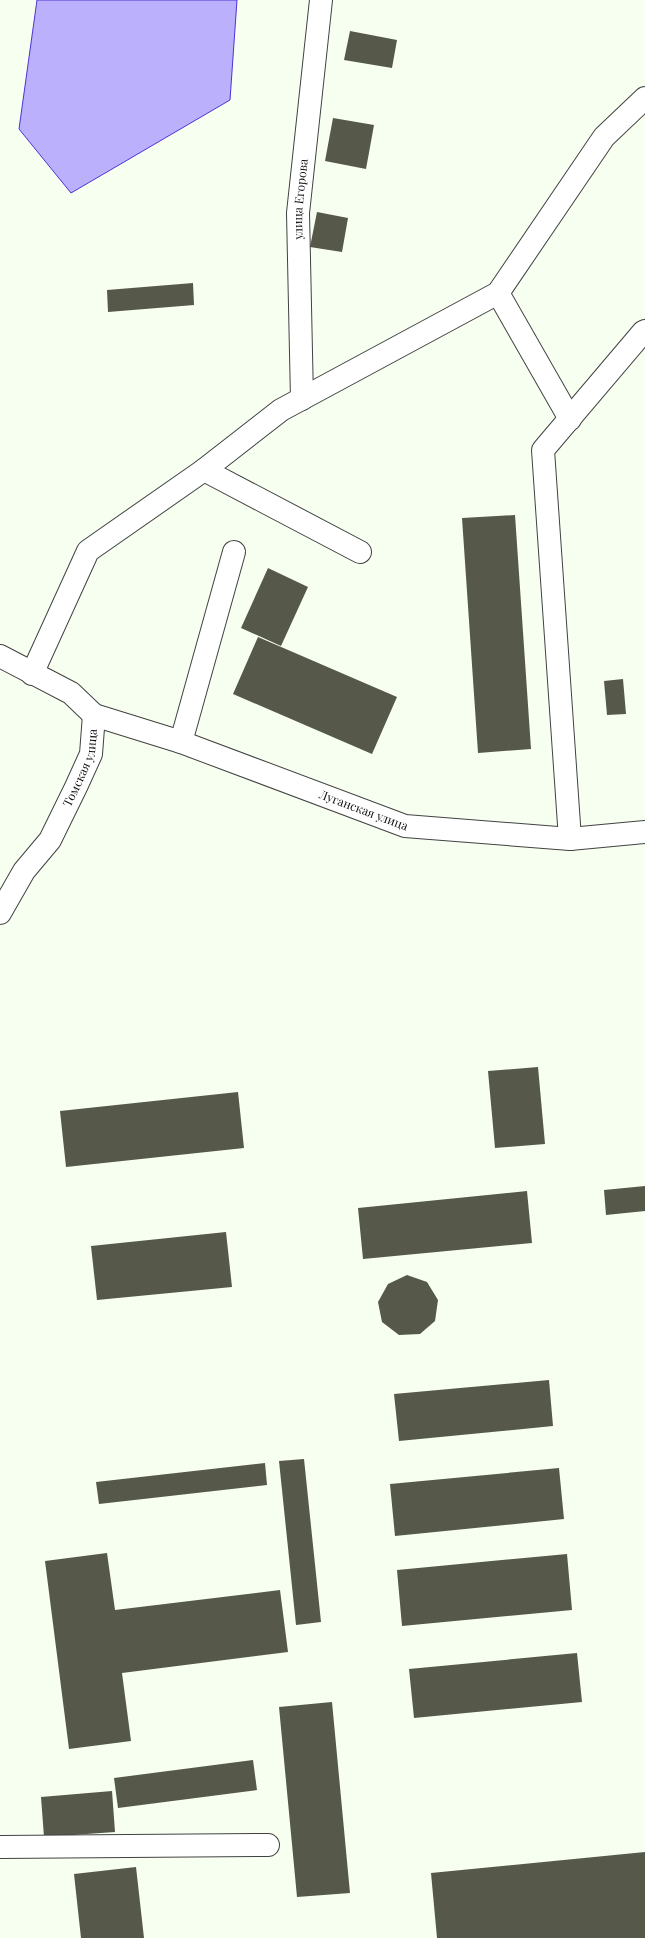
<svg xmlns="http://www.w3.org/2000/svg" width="645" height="1938" viewBox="0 0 645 1938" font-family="'Playfair Display',serif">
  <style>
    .water { fill: #bbb0fb; stroke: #4e32d7 }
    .building { fill: #56584a }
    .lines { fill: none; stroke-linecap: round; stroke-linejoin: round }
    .minor-casing { stroke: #424242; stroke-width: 24 }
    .minor { stroke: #fff; stroke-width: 22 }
    .labels { text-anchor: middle; stroke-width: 4; stroke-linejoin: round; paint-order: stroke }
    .street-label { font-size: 12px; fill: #0f0f0f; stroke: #fff }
  </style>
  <rect width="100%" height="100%" fill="#f6fff0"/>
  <path class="water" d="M37 0H237L230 100 71 193 19 129Z"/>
  <path class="building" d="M350 31 397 40 392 68 344 60Z
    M333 118 374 125 366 169 325 161Z
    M317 212 348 218 342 252 310 247Z
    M193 283 194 305 108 312 107 290Z
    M515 515 531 749 478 753 462 518Z
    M268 568 308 587 281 646 241 628Z
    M258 637 397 697 372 754 233 694Z
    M623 679 626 714 607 715 604 681Z
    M538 1067 545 1144 495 1148 488 1071Z
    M238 1092 244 1148 66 1167 60 1111Z
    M645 1186V1211L606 1215 604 1190Z
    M527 1191 532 1243 363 1259 358 1208Z
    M226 1232 232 1287 97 1300 91 1246Z
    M407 1275 427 1282 438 1300 435 1321 420 1334 399 1335 382 1322 378 1302 388 1284Z
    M549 1380 553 1426 399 1441 394 1394Z
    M304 1459 321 1622 296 1625 279 1461Z
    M265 1463 267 1485 99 1504 96 1482Z
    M559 1468 564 1519 395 1536 390 1484Z
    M107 1553 115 1610 280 1590 288 1652 122 1673 131 1741 69 1749 45 1561Z
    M567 1554 572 1610 402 1626 397 1570Z
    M577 1653 582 1702 414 1718 409 1669Z
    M332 1702 350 1893 297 1897 279 1707Z
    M253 1760 257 1790 118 1808 114 1778Z
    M112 1791 115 1832 44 1837 41 1797Z
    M645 1852V1938H437L431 1873Z
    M136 1867 144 1938H81L74 1874Z"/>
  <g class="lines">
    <defs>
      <g id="minor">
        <path d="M498 293 570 419"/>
        <path id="s1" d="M302 399 298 213 321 0"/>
        <path d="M204 470 360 552"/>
        <path id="s2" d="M0 656 71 693 94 715 181 742 405 826 570 839 645 832"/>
        <path d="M32 674 88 551 204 470 281 410 498 293 604 137 645 98"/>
        <path d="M181 742 234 552"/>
        <path d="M570 839 543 450 643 332 645 331"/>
        <path id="s3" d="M0 913 24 871 50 840 76 787 91 754 94 715"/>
        <path d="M0 1847 268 1845"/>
      </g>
    </defs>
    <use href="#minor" class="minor-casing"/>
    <use href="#minor" class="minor"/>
  </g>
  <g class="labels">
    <g class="street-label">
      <text dy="4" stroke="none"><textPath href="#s1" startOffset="200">улица Егорова</textPath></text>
      <text dy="4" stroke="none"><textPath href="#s3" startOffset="168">Томская улица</textPath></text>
      <text dy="4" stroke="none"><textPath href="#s2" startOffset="398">Луганская улица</textPath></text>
    </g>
  </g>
</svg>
